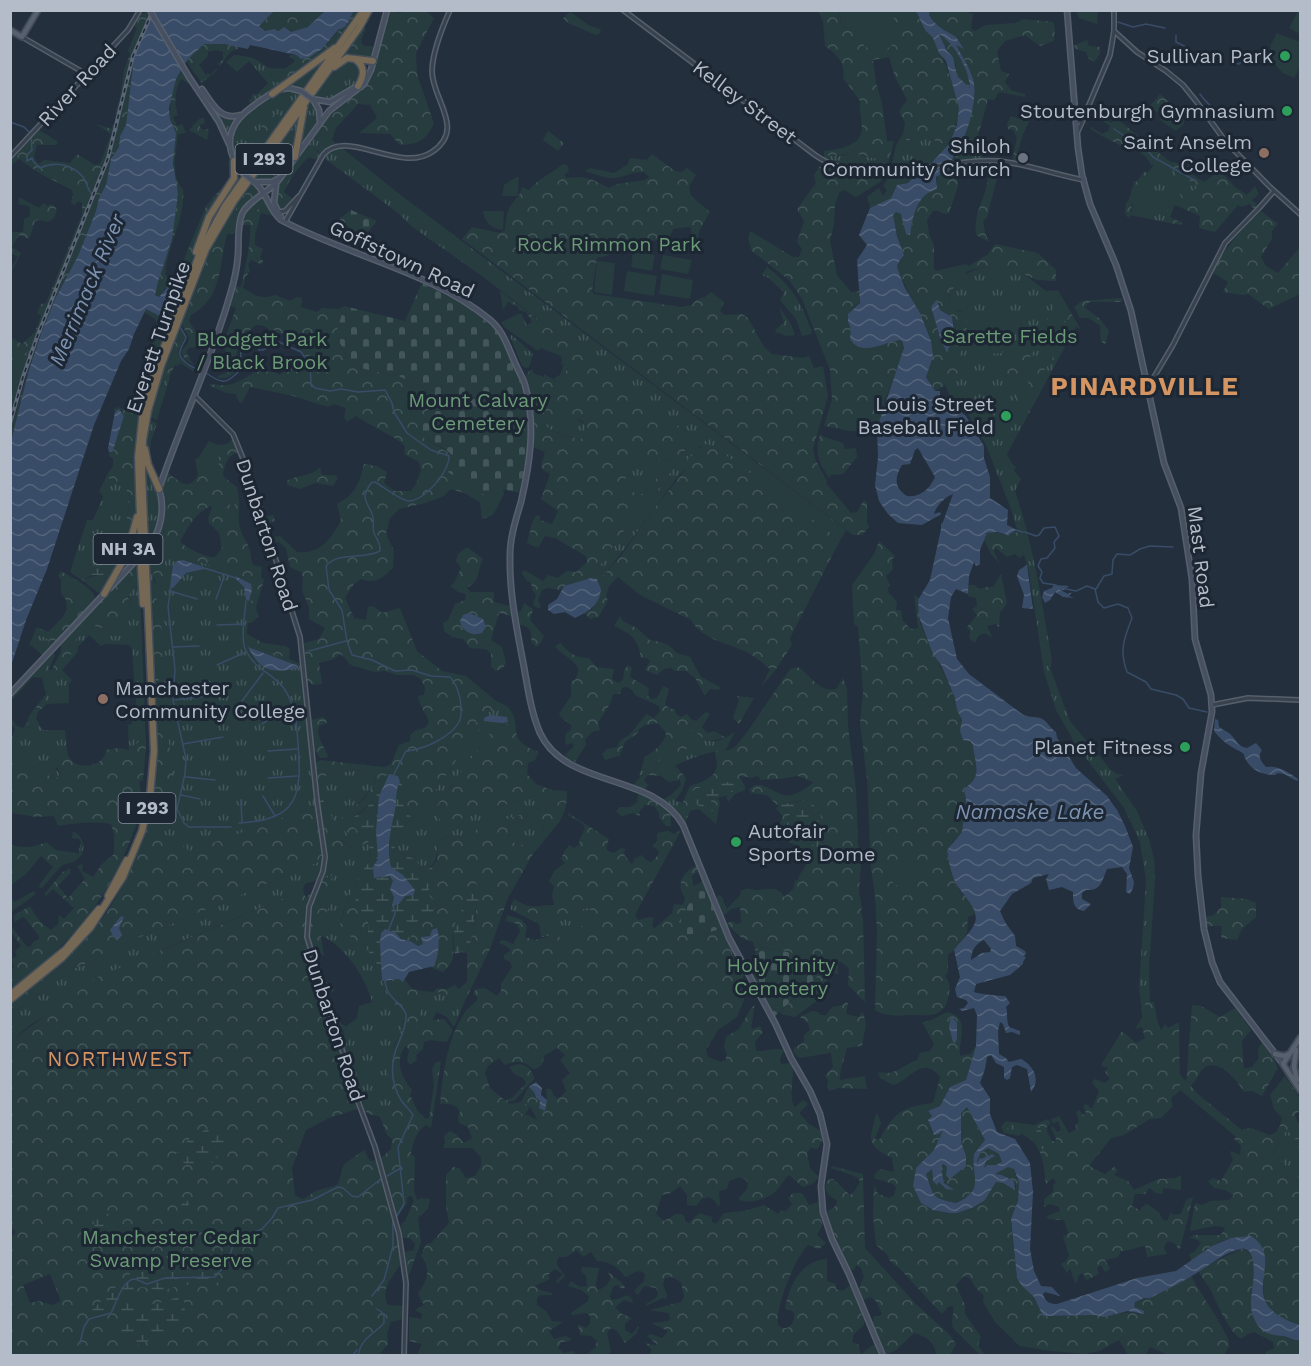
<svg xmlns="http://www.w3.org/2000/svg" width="1311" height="1366" viewBox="0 0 1311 1366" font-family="'Work Sans',sans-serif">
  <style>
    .grass { fill: url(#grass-tufts) }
    .forest { fill: url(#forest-crowns); fill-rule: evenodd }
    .wetland { fill: url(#wetland-marsh) }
    .cemetery { fill: url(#cemetery-stones) }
    .pitch { fill: #263c3f }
    .water { fill: url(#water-waves); fill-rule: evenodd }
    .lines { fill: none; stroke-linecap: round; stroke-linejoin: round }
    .stream { stroke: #394c67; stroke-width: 1.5 }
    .tertiary-casing { stroke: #565f6c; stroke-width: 6 }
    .secondary-casing { stroke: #565f6c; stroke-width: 7 }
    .primary-casing { stroke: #414a57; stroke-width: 8 }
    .motorway-casing { stroke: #434c59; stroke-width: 9 }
    .tertiary { stroke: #38414e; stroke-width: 3 }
    .secondary { stroke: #465061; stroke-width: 4 }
    .primary { stroke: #56606e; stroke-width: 4.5 }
    .motorway { stroke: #746855; stroke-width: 6 }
    .rail-casing { stroke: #5a6575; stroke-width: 4 }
    .rail { stroke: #1d2633; stroke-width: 1.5; stroke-dasharray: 4.5; stroke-linecap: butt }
    .secondary-bridge-casing { stroke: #565f6c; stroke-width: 7; stroke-linecap: butt }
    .motorway-bridge-casing { stroke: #434c59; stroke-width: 9; stroke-linecap: butt }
    .secondary-bridge { stroke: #465061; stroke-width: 4 }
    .motorway-bridge { stroke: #746855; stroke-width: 6 }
    .leisure-dot { fill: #2e9e5b; stroke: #1d2633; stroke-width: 2 }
    .education-dot { fill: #8d6e63; stroke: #1d2633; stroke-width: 2 }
    .worship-dot { fill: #6b7280; stroke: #1d2633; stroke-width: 2 }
    .labels { text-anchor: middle; stroke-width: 6; stroke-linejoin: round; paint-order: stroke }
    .shield { fill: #1d2633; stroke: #878f9c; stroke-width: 1.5 }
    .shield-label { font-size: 18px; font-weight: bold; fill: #b4bcc9 }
    .poi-label { font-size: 20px; fill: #b4bcc9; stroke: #1d2633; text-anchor: end }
    .street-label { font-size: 20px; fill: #b4bcc9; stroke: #1d2633 }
    .park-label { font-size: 20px; fill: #6b9a76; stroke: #1d2633 }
    .water-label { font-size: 21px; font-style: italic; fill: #7c92b1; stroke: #1d2633 }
    .neighbourhood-label { font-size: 21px; letter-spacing: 1.5px; fill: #d59563; stroke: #1d2633 }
    .district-label { font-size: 26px; font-weight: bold; letter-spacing: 1.5px; fill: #d59563; stroke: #1d2633 }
  </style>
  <defs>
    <pattern id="grass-tufts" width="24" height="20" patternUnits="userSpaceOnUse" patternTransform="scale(1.5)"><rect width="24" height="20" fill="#263c3f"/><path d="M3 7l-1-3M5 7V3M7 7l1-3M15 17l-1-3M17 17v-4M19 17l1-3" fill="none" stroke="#435659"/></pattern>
    <pattern id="forest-crowns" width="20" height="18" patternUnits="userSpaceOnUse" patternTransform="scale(1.5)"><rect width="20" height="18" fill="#263c3f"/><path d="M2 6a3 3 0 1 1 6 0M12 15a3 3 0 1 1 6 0" fill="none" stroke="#435659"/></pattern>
    <pattern id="wetland-marsh" width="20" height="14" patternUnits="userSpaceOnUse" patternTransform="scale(1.5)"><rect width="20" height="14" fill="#263c3f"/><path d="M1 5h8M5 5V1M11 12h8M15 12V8" fill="none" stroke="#435659"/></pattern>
    <pattern id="cemetery-stones" width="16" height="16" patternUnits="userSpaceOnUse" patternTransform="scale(1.5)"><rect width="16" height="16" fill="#263c3f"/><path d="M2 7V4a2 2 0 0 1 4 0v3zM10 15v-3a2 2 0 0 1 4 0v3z" fill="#435659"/></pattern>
    <pattern id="water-waves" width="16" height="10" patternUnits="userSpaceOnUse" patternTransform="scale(1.5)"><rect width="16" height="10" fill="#394c67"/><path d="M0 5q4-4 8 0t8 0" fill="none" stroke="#53647b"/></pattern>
  </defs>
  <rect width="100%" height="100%" fill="#242f3e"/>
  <path class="grass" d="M332 52 304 90 289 86Z
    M234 55C239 56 244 56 249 57 267 62 261 71 286 68L274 77 302 70 251 103 248 100 252 98V94H257L268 83 249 61 237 72 226 62Z
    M349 60 356 62 361 69 358 84C343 93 330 106 312 96L334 69Z
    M193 61 199 65 206 75 208 73 210 75 217 68V70L202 83 192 70 194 68Z
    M286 89 302 94 245 172C236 163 227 141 233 128 240 115 272 93 286 89Z
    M310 100C329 116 308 136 298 150L305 108Z
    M209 104C218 112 224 119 238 118L232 125 228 137Z
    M302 110C299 125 297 140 293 154 289 169 270 188 254 177Z
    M320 126 332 140 398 193 846 530 836 548 837 542 830 532 713 446H700L694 455 688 459V465C656 502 631 545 598 581L591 578 632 519 663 484 670 469 654 480 644 494C635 494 628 491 624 483L631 461 636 458 650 462 663 459 675 463 691 443 692 439 687 432 640 398 482 276 411 226 398 213 320 155 318 151 306 145Z
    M548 131 564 143 558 151 543 140Z
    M903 134 907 141 926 135 939 143 949 144 924 171 925 174 918 178 916 176 908 183 901 184 895 188 891 198 870 208 867 197 879 188 883 196 887 190 883 186C896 171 890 148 903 134Z
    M976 144 986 147 982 159 968 160Z
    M857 153 865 157 876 158 875 161C861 167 837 165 824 158V155L839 156Z
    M1159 154 1203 184 1181 207 1170 201 1164 222 1131 215 1133 204 1130 202 1144 171 1147 173 1154 165 1150 162Z
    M251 182 255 186 251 185 236 205V210L241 211 237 222 216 234 228 213Z
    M262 199 266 200 274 216 261 213 257 207H250Z
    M995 251 1046 291 1058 290 1081 330 1076 326 1007 454 1012 464 1016 467 1014 471 1021 479 1015 491C1034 547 1042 603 1052 661L1050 668 1070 721 1110 769 1117 774 1124 775 1115 779 1137 811 1149 839 1154 859 1155 879 1149 968 1150 1006 1180 1075 1200 1096 1253 1139 1248 1147 1179 1089 1144 1028 1139 988 1146 880 1140 842 1124 808 1076 745 1056 710 1044 672 1029 572 1011 509 986 445 968 414 951 398 935 362 962 311 951 309C950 305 949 298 950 294 954 278 970 271 985 267Z
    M767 267C793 287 801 302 812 332L811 334 802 336 796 319 780 300 784 292 766 276 765 277 762 274Z
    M779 307 791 324 795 335 786 336 776 332 775 330 784 323Z
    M521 313 530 332 540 341V350H534V348L504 327 501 322Z
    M512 335 533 354 529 367 526 368 522 366 510 336Z
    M30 345 32 347 11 419V377L26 352 27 347Z
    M560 355 566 359 570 365 558 382 554 378 560 375 564 364 561 365 562 359Z
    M162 370 167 374 171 373 157 420 150 417Z
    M570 418C585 420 587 426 591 441 572 437 554 436 540 421Z
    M149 420 157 423 151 441 149 459 147 442Z
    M205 447 224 457 214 471 199 457Z
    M145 459C157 488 168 515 148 544Z
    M107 475 108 478 125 486 130 499 122 546 103 584 95 590 82 580 101 574 99 567 80 573 77 577 70 572 87 520H93L103 497 99 491Z
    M229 481 237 487 239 498 233 508 226 502Z
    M138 524 139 555 113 583Z
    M151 550 154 564 153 580 161 592 166 550 258 582 249 609 246 642 301 664 315 806 190 852 164 834 160 822V806L166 794V720L164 686 159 680 157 670 163 655 152 602 151 603 148 553Z
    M139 568 146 746 144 742 140 741 129 750 128 725 132 724 131 711 136 704 132 648 129 645 105 644 101 646 89 635 78 647 77 653 62 670 72 680 69 684V703L47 704 45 703 44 697 46 694 42 678 43 673 52 657 50 654 53 652 55 655 49 669 51 671 71 655 73 642 91 625 104 629 116 636 119 625 130 617C134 598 119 585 139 568Z
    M68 575 86 586 93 593C83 599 76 595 68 587Z
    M38 634 47 638 49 642 40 653 32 646Z
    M496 701 507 706 504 712 511 717 510 723 494 728 438 804 457 820 552 790 567 791V799L477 829 466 838 449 835 438 842C436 857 438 864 423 872L416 860 394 849 404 825 413 819 423 808 479 728 476 722V716L482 712 494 710Z
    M40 726 43 730H65L67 750 63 749 56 769 60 775 55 779 32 766H21C13 754 14 747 18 734L28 727 33 728Z
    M688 730H694C711 747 716 743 735 732L725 751C703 751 685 762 666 769 656 772 648 771 639 776L644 760 652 762 694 746 682 740V732Z
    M364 770 373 774 376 780C370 792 363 801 350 808L369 842 370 861 359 875 356 885 349 896 342 916 340 924 364 946 372 956H376L380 967H382C379 992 393 998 404 1016L400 1033 393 1048 395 1111 389 1113 386 1111 368 1108 364 1103 356 1071 340 1038 343 1037 344 1028 357 1018 359 1006 372 1002C366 977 344 945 320 935V929L329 901 321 902 319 898 326 891 332 876 322 880 328 860 352 849C349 843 340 841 338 836 337 833 338 830 337 827 328 807 313 796 328 773Z
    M672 794 675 801 684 803 690 811 685 823 677 811 663 800Z
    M539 821 544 829 543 833 526 846 509 841 510 823Z
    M73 831C87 839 87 855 73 862V859L78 855 81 842 79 839 72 838Z
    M323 860 321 871 317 880 305 884 303 890 161 950 30 1025 11 1041V1015L71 970 98 958 112 947 126 943Z
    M512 904 533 915C545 912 561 917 574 919L580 911 586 907 594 913 587 924 579 927 573 943 567 945 550 936 541 937 539 924 510 909Z
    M423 991 444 993 456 997 462 996 465 1001 455 1025 453 1026 447 1017 436 1012 433 1019 425 1025H423L419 1016 425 999 422 996Z
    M518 1064 524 1065 529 1068 524 1071 523 1078 514 1074 509 1067Z
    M521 1102 530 1106 524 1117 508 1104Z
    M1287 1129 1296 1140 1300 1138V1191L1283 1163 1272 1154Z"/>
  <path class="forest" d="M274 11H325C320 16 314 24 308 27 296 34 272 34 260 29L259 26Z
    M354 11H362C354 21 347 32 339 41 323 60 297 72 276 83L273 82 274 77 294 62 295 60 289 57 290 55H296L299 58C323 55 335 33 351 17Z
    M393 11 400 13 406 11H426L434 18 416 53 417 74 434 124C425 141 419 144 400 145L390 134 359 133 377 118 370 105 358 104 336 128 332 140 320 126 337 107 361 91 367 84 373 74 389 12Z
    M818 11H839L841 25 845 27 894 21 892 11H916C920 22 926 29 933 38 940 48 959 97 959 108 959 121 953 133 949 144L939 143 926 135 907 141 903 134 905 122 900 115V110L907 100 895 77 889 57 873 60 876 83 882 103 887 141H894L887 168 863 169 832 162 866 165 875 161 876 158C868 158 861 154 856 154 845 153 835 158 824 155V151C838 149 861 147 862 129 862 120 859 111 860 101L843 78C846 62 836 54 825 46L823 21Z
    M930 11H965L973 14 971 29 975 31 986 25 1016 23 1023 19 1053 22 1055 29 1054 41 1040 46 1025 35 1005 41 997 51 1001 71 1009 74 1005 82 1011 90 1025 94V97L999 92 994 100 988 99 976 144 968 160 950 162C960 140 979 108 974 83 971 68 962 57 956 45L964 48C954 32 939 32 929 15Z
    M1071 11H1098L1097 24 1079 18 1076 12Z
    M148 12 152 18 134 58 126 125 120 136 119 147 111 159 106 185 99 198 96 211 78 256 55 299 41 334 29 370 11 441V430L34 349 30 345 27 347 22 362 11 377V337L22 344 35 332 41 316 37 313 41 304 46 303 82 214V203L78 201 75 205 71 203 73 195 72 190 39 173 19 159 11 166V161L39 130 58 142 56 145H37L34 157 38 164 44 160 70 163 77 154 95 165 100 164 111 134 96 124 112 129 117 115 115 114 120 97 124 70 130 54 128 51 137 28 134 26 141 14Z
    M570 12 590 26 601 29 599 34 596 35 568 23 563 18Z
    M365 27 366 30 363 33 361 42 364 46H372L374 48 371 58 348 57 344 52 361 29Z
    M938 34C955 42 970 70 970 89 962 83 952 75 956 65Z
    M1087 40 1089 46 1100 47V54L1094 62 1088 58 1086 52 1073 48 1075 45Z
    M209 43 239 46 238 49C227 52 227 58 220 66L218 64 223 59V52L216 50 208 52V56L199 65 193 62 194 68 192 70 187 61 188 59 204 44Z
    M182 70 191 85 181 79C174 91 174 103 178 115L173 117 177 126 182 124 186 133 178 134C176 150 170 178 183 189 186 218 167 246 165 274L169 279 176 278 206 206 231 177 228 161 233 171 232 178 200 236 172 318 168 314 178 288H165L159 297H157L155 293 174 175 173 154 176 133 170 119 171 93 176 79Z
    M1160 94 1186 116 1183 125 1176 131 1160 120 1163 116 1149 107Z
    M1026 112 1039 115 1038 119 1031 118 1023 134 1015 161H1012L1017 138 1013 130 1008 129 1007 124 1011 116 1020 119Z
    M278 114 280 119 258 147 259 150 244 169 243 160 251 148 253 135 259 133C260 125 270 116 278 114Z
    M1115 117 1164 157 1170 163 1174 162 1187 168 1190 164 1194 168 1190 173 1204 182 1228 165 1223 174 1235 187 1247 195 1255 186 1259 194 1252 200 1259 206 1256 210 1249 204 1242 207 1238 205 1215 232 1199 228 1200 216 1175 205 1170 217 1182 223 1181 225 1164 222 1170 201 1176 199 1180 194 1188 199 1197 187 1185 177 1178 185 1172 182 1176 173 1171 167 1168 168 1156 160 1152 166 1146 157 1129 144 1126 149C1114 141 1101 137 1090 128L1091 127 1102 134 1108 131 1110 126 1101 120 1102 118 1112 123Z
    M204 118 205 123 200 125V127L203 130 209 129 207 140 189 130 199 119Z
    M306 145 312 146 320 155 317 160 309 157C298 167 290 178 284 192L293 199 284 210H278C277 207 275 204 275 200 272 186 297 157 306 145Z
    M652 154 675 171 682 172 687 168 696 175 689 186 691 196 710 212 699 231 697 247 693 250 691 228 688 227 673 229 670 236C657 242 642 241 628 246 617 250 610 256 597 258L592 292 594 294 681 307 692 305 696 300 705 297 711 292 724 302 720 311 725 315 742 314 748 318 764 347 772 354 804 358 809 356 814 368 823 366 828 396 813 449 815 459 827 481 826 483 851 513 857 512 864 500 867 503V522L869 527 862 535H853L462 239 472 227 500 233 505 230C506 222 506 212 511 205 516 198 520 196 522 187L529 190C538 179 552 173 563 164L567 165 569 171 564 175 567 178 581 177 593 180 609 188 617 184 645 180 649 177 644 172C632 171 622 179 610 178 605 178 590 173 585 171L590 168 614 173 628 164 630 158 647 160Z
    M822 163C844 173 863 175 887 173L880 182 856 197 844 190 840 192 835 203 834 224 830 241 837 275 851 292 859 291V303L852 309 848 322 851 329V341L865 348 898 340 902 341 904 351 884 403 878 431H851L824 426 832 400 830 370 802 299 789 280 752 251 748 239 750 231 793 257H799L802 249 797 242 804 221 797 209 816 183 814 175Z
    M976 165 974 171 964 170 957 179 958 186 949 213 944 214 938 211H933L927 220 929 234 934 245V268L936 271 966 264 969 266 988 254 995 244 1038 253 1056 270V281L1037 280 1021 273 1012 267 989 269 985 267 968 271 955 285 949 295 951 309 954 308 957 311 965 312C969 334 965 345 955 365L961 375 958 381 949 383 935 391 926 377 932 362 931 341 898 270 897 265 902 260C903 244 894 231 893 215L896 212 901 214 903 220 911 227 912 218 918 202 937 184 938 175 949 168ZM934 302 939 303 940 310C943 312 947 313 950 316 957 321 955 337 952 342L941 341 931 308Z
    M993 166 995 168 994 174 997 178 987 217 983 221 985 233 989 242 976 235C973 207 990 195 988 169Z
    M1142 175 1144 183 1132 197 1131 215 1128 218 1125 213 1126 202H1128L1134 183 1132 181 1136 182Z
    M251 184 258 188 259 193 241 211 236 210V205L248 191Z
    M19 197 39 208 43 203 48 206 51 204 56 208C57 215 54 219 48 222L39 220 35 221 29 239 19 235 12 247 21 253 12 271 11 268 18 257 11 253V235L13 232H23L24 219 29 217 30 212 29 206 18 204Z
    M250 207H257L261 213 255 235V245L263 249 260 257 263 261 262 265 251 260 248 264 250 271 245 278 243 288C255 295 261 300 275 295L290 301 297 297 302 298 301 307 317 312 322 308 339 309 344 306 337 331 340 336V344L351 366 401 377 433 392 430 407 417 432C423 439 452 453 452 456 453 459 452 463 451 466L497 491 503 489 504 494 493 515 482 519 480 502 464 493 451 489 444 496 426 503 399 509 390 518 386 534 394 551 393 568C383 577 376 585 361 579L354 584 345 598 354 618 366 620 368 607 373 606 382 613 400 608 417 651 442 671 466 676 496 701 494 710 487 713 482 712 476 716V722L480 724 482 727 474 735 423 808 413 819C399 808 412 786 391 773L387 775C379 789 371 808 355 815L352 825 369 842 358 847C347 835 332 820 350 807 354 805 355 806 359 803 367 797 372 788 376 779L373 774 364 770 328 773C313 797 329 807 337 827 339 830 337 833 338 836 340 841 349 844 352 849L328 860 319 800 316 763 320 760 384 767 391 764 399 745 410 741V735L416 730 425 728 429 722C426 713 419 705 418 696L424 695 425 688 421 679 414 675H397L385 671 374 672 349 664 345 658 340 654 334 659 319 663 322 684 313 685 307 681 304 643 319 639 325 628 309 619V608L302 590 303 582 302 573 290 567 286 548 279 542 271 543 263 517 273 515 275 521 269 523 274 537 280 536 297 552C320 555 332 538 341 520L337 504C356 494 359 484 364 464L377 466 387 472 384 483 395 491H411L416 484 421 470 419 462 404 454 405 446C392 434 372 427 356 416L347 422 344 417 346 408 334 404 328 407 293 396 250 387 242 403 239 402 236 394 227 393 210 386V384C233 388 240 381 258 370L266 372 274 371 279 375 299 362 310 361 298 349V346L291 333 275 334 264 326 256 325C248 331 242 338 238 348 233 360 243 380 218 378L217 376 229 372 232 360H222L215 364 213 362 225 355 226 351 222 347 223 344 236 308 229 305 235 286 241 287C245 267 251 246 250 225H243L244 215Z
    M1261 211 1278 224 1272 231V239L1261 257 1266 266 1278 273 1300 247V294L1269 309 1248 294 1243 295 1223 292 1228 282 1212 272C1225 248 1241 230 1261 211Z
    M237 222V233L227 234C219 264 223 298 191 315L189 321 200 339 196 347 189 348 186 352 194 366 184 358 181 351 188 343 189 338 181 323 182 318 216 234Z
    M500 291 688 433 692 439 691 443 675 463 664 459 650 462 636 458 632 461 624 483C628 491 635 494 644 494L654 480 670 469 672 470 663 484 632 519 591 578 564 586 560 590 548 588 542 590 538 600 541 606 539 609 533 605 536 594 533 592 531 583 526 580 522 573 524 570 543 581 548 575 558 578 567 571 576 572 587 562 586 556 555 538 545 536 538 548 527 543 532 523 536 515 540 516V520L552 524 558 511 541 499 550 474 542 469 541 465 545 452 533 447 529 394 525 378 529 371 533 370V373L544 377V374L558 382 570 365 562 356 540 348V341L530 332 527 325 532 322 526 312 519 310 518 307 508 302 503 310ZM570 418 581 420 584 423 585 432 590 437 591 440C572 437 554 437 541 421Z
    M1122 298V302H1090L1084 307 1100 319 1109 331 1105 345 1101 341 1100 326 1089 318H1080L1074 307 1082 301Z
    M1056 304 1062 308 1015 380 992 375C1021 352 1038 337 1056 304Z
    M146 309 170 322C159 349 148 376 142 405 134 442 138 478 135 515 133 535 124 554 115 571 111 579 106 589 98 593L95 590 103 584 122 546 130 499 125 486 108 478 107 475 113 466V458L109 456V452L114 447 124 416 122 410 119 409 115 412 114 409 118 407 128 411 134 407 153 348 152 337 157 323 155 319 144 312Z
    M1071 313 1081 330 1076 326 1066 346 1057 347 1053 352 1054 359 1038 377 1045 383 1036 400 1030 397 1023 407 1013 399 1025 389 1046 351Z
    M178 327 185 336 182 345 178 350C180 363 191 367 202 373L201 376 180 363 178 366 175 365 171 373 167 374 162 370Z
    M820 434 824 437 843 443 845 449 856 448 857 457 843 474 830 475 829 478C818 460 815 454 820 434Z
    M233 439 238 452C226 457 225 464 223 476L229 481 226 502 233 507 239 498C240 507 238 514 239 523 240 534 247 541 250 550 251 556 251 559 253 565L262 567 261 577 264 580 256 607 258 617 251 623H247L249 609 257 582 166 550 161 592C150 577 155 568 151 550L160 534 164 521V501L161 489 167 472C178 480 188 493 198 475L195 460 199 457 214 471 223 457 211 456V451L205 447 209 441 218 445 227 444ZM211 506 212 508 208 518 209 523 219 533 222 548 215 557C206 558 187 548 180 542 187 528 195 513 211 506Z
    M706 444 713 446 830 532 837 542 836 548 790 638 792 645 774 672 761 687 770 669C763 664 757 658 750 654 731 643 702 641 691 620L640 595 618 577 609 586 606 597 608 600 598 618 595 617 591 620 584 613 592 609 601 589 598 581 620 557 656 506 678 479 688 465V459C695 454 698 447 706 444Z
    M320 467 322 475H335L338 478 333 486 315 483 300 489 287 485V481C298 474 311 477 320 467Z
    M989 532 1003 534 1018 532 1024 555 1019 558 1015 554 1007 557 996 548 994 551 999 563 991 554 984 540Z
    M879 541 895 556 892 559 893 569 886 576 890 585 887 588 889 593 897 602 896 610H901L903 621 911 629 918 628 914 595 919 598 918 603 920 623 955 698C956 706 959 712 961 719 963 725 961 732 963 740L970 741 973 745C973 755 980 770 974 779 972 783 967 786 964 790L966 799 962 832 953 841 947 853 955 883 962 894 969 899 975 914 968 917C967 922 968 927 967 932 965 939 955 952 948 954V971L945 976C950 982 950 987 949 994 944 1020 929 1015 908 1015 896 1016 888 1016 876 1011L875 1009 877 933 875 896 871 869 867 779 860 723 863 693 858 627 854 624 852 585 874 554Z
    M467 547 483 559C476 572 482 580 466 588L471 592H494V602L510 606 511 616 499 613 491 640 502 647 506 663 502 669 495 671 491 666V653L485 649 470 648 463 639 452 637 444 631 443 623 448 620 455 604 465 600 466 594 458 592 450 586 454 583 461 568 456 561 458 554Z
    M139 561V568L129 580 131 592 128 597 132 609 130 617 120 625V633L116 636 104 629 91 625 74 642 71 655 60 665 57 670 51 671 61 652V643Z
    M61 571 68 575 69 587C75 595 83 599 93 593L95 598 44 655 40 653 49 642 47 638 38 634 32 646 29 645 37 627 48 632 62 618 67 609 66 600 61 593V580L58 576Z
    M1001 574 1007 603 1000 613 999 628 996 624 987 626 992 637H990L987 634C979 633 978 636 975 643L969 638 970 631 967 627 977 615 972 609 977 606 976 598 968 596 969 585H975L978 589C998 583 989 594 1001 574Z
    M155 597 160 602 163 655 157 670 159 680 164 686 166 720 173 772 166 794 160 806V822L164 834 190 851 315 806 323 860 126 943 112 947 98 958 71 970 11 1015V1004C38 982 66 961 89 935 126 894 148 835 155 781 158 757 156 732 155 708 153 673 152 638 151 603L153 598Z
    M524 603 533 609 530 620 544 636 540 644 536 647 531 641C533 632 529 625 519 625L517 613 521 611Z
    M620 616 623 621 637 628 650 640 661 642 670 646 677 653 690 657 701 677 720 687 719 690 710 689 705 696 695 678 686 671H675L671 668 664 669 657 675 645 670 650 661 647 658H641C638 638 631 634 614 626Z
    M246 633 263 643 285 646 290 649 289 659 246 642Z
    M561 643C567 653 577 658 589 658L596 667 614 669 612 679 618 683 623 680 624 670 628 665 632 668 630 677 649 688 648 696 651 699 657 698 663 686 669 689 665 705 671 709H675L676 714 681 717 687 714 691 719 696 721 706 712 710 714 702 727 707 733 714 731 725 737C708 743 707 743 694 730L682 732V740L695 746 652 762 644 760V757C654 752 664 744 666 733L658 723 645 725 638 730 639 732 625 742 619 757 617 756 605 760 602 754 607 749 617 747C621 737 624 740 631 733 636 728 640 720 647 714L654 718 660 711 659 706 635 695 632 690 627 687 622 688 620 694H613C611 706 604 712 598 723L600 729 598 731H594L585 739 586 745 575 762 569 760 565 755 574 746 572 743 567 745 565 743 566 733 570 731 572 726 562 718 559 714 571 696V681L575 680 579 670C573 657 563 657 555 646Z
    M50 654 52 657 43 673 42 678 33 677 11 701C13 687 39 665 50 654Z
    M798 667C811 675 819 693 836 689L843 678 847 689 848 726 856 789 858 842 861 862 859 893 862 907 861 912 863 919 865 1002 848 985 849 968 841 962 837 963 838 974 830 973 818 1000 795 1017 781 1014 780 1012 821 972 803 955 760 947 756 953 753 942 742 938 726 924 732 921 737 924 741 922 740 907 731 909 723 916 716 898 719 895 721 896 727 909 741 894 740 891C752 886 749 891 759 890 768 889 779 886 784 897L793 889 795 881 798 880C800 872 804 869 807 863 813 853 783 837 774 834L773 827 778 826 783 817 776 808 779 806 790 814 785 826 808 844H823L822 831 802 800 783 804 778 803 777 805 767 795 751 793 749 790C759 777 773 793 784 795 794 797 804 789 812 784L813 782 798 776 779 779 760 780 759 777 756 776 753 778 739 776 745 786V790L735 794 728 802 726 796 729 795 709 786 695 789 691 800 701 805 710 813V800L718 798 720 803 716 824 699 809 690 811 683 802 690 786C699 783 715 779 717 766 717 762 715 755 715 751L729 750 735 747 748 731 790 669Z
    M737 696 754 698 739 724 733 718 739 700Z
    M44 697 47 704 38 712 36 718 40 726 33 728 28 727 18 734C14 747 13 754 21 766H32L55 779 60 775 54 759 63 749 67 750C70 774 105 768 106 750L118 748 129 750 140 741 144 742 146 746 143 780 139 782C140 788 142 793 142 799 140 819 131 839 123 857 95 918 61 949 11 990V971L14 967 11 959 17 956 15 951 21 946 11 932 10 919 11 926 27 947 31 946 33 942 39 939V936L25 918 22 917 15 922 13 916 30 906C33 913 43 926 51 930L58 924 59 915 64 919 74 908 53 889 46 896 44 894 63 872 69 869 71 872 58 886 68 898 85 879 77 866 83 864 82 871 93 877 101 865 114 854V834L111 824C92 821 77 823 58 826L54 816 36 817 11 813 10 742 15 729 11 724V718L17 726 23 728 27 723 29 716Z
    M507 706C526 727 502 738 539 752L535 760 528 763 527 774 536 784 552 790 457 820 443 821 437 818 438 804 494 728 510 723 511 717 504 712Z
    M322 717 326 719 327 723 319 726 318 731 320 740 328 756 326 758H320L314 750 311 720Z
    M675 765 686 778 682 791 675 801 672 794 681 785 680 780 669 782 661 776 648 775 644 780 648 785 645 791 633 786C644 767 656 773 675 765Z
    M638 793 670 810 671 826H666L659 818V813L654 806 645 805 639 812 640 816 633 813 622 816 616 812 619 807H630L637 802Z
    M567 799 565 810 560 821 533 854 508 898 490 949 465 1001 462 996 456 997 447 1003 444 993 434 992 437 988 447 989 455 985 459 989 467 982V953L473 934 476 914V884C466 893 469 898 463 908 459 915 456 920 454 929 449 948 461 956 443 972L430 967 434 966 430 936 423 944 418 946 410 941 401 939 406 937 413 924 439 908 427 893 435 878 432 867 437 860 438 842 450 835 466 838 477 829ZM539 821 544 828 543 833 526 846 509 841 510 823Z
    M568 813 609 839 606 848 608 851 614 853 621 848 626 849 623 853 632 865 634 859 642 855 646 860 651 862 658 855 659 851 652 846 657 841V833L668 831 674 834 681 830 635 915 638 920 649 917 654 918 652 926 655 928 672 913 674 904 683 905 685 898C675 884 683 872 697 865V872L692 876 693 885 699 884 703 879 705 883 697 889 686 908 704 934 723 928 732 953 744 974 740 987 744 996V1000L737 1017 718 1030 706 1050 708 1057 721 1062 725 1061 727 1054 724 1047 726 1037 739 1029 751 1008 755 1005 751 1028 753 1029 760 1026 763 1032 755 1042 756 1051C766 1052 774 1047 784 1050L780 1059 781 1064 790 1063 793 1066C794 1078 788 1098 795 1107L803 1100 808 1104 800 1112V1114L809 1124 821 1131 823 1138 818 1149 811 1148 807 1153 810 1168 819 1177 814 1183 803 1187 789 1175C783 1180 781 1186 776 1191 768 1199 748 1205 738 1199L747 1189 748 1183C743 1175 737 1178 729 1181L727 1189 719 1191 720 1205 718 1206 714 1200 709 1197 702 1199 696 1206 687 1205V1195L680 1186 671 1193 662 1195 656 1214 664 1221 676 1214H682L685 1217V1221L689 1223 699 1213 712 1217V1222L716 1224 724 1213 744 1211 764 1205 779 1214 780 1210 786 1211 792 1204 788 1198 793 1193H802L809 1205 818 1202 820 1203 822 1226 817 1235 826 1243 819 1249 808 1245C795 1258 775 1307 778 1325 788 1333 795 1324 794 1313L791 1310H787L785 1308C790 1285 800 1261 827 1259V1281L836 1284V1289L843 1291 851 1284 864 1321V1325L854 1334 852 1342 859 1345 860 1353 862 1354 871 1346 875 1345 877 1355H649L652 1350 645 1343 659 1346 647 1336 651 1334 662 1338 668 1331 651 1323 669 1321 670 1317 668 1313 649 1310 681 1302 684 1296 681 1282 672 1277 665 1278 663 1285 667 1295 666 1299 663 1298 646 1306V1304L657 1297 658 1292 656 1288 644 1286 638 1295 634 1291 644 1281 645 1274C638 1268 633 1273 627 1277H625C618 1267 609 1261 597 1261L591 1252 583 1257 577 1250 566 1257H559C553 1266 561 1268 565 1276L557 1284 556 1281 563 1274 555 1269 548 1275 550 1279 535 1286 540 1290 552 1293V1295H540L537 1298V1305L546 1311 552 1321 563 1322 549 1331 554 1339 566 1336 571 1339 570 1341 561 1342 558 1348 564 1353 573 1351 577 1355H417L422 1344 409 1341V1317L421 1319 422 1314 415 1310 425 1304 422 1303 418 1293C427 1281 432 1269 421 1256L426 1244 431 1243 449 1223 446 1206V1175L453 1167 459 1168 466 1178 475 1176 481 1166V1157L472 1148H443L445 1142 444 1136 450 1131 456 1134 464 1143 472 1138 468 1127 459 1123 458 1116 460 1112C456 1104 448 1103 440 1104 443 1072 447 1040 465 1012 469 1006 475 1004 478 998L473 994 476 989 485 988 497 996 501 991V984L512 967 510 962 504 959V955L511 950 506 946 499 943 500 941 504 940 513 944 520 931 517 924 506 921 507 915 522 920 527 926 525 937 535 940 550 936 560 937 567 945 573 943 570 931 587 924 594 913 586 907 580 911 574 919 567 921 564 918C552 916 544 912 533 915L512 904 514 899C534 911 534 905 554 905L552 895 554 886 549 881 555 870 565 863 561 859 564 852 569 845 574 848 579 845 580 838 585 829 583 824 568 815ZM557 1048 565 1055 560 1060 570 1073 562 1080 566 1091 559 1098 554 1096 551 1089H546L547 1100 540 1104V1101L535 1098 534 1092 529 1087 531 1085 529 1086 521 1102 530 1106 537 1120 528 1115 524 1116 490 1088 485 1073 488 1066 499 1058 505 1065C516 1061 523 1060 533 1069 541 1068 543 1064 544 1056Z
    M46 842 56 850 77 853 78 855 73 859V862L62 865 42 888 39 887 40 884 53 867 41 856 26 874 11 885V845C23 848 34 848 46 842Z
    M333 875 326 891 320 898 322 902 329 901V906L320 929 324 956C320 953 313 946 310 942 302 927 316 894 322 880Z
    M356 885C355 907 365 905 368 922 369 930 366 938 364 946L344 932 340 924 349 896Z
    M303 890 306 898 313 890 305 910V940L358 1109 329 1118 306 1130 292 1168 295 1195 302 1199C308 1198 311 1193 316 1191 323 1188 331 1188 338 1184L344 1164 364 1150 370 1161 378 1160 402 1262C394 1275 379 1289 388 1305L404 1306 403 1319 391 1322 387 1333 388 1344 378 1356H11L10 1239 16 1232 10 1227 11 1041 98 977ZM50 1274 61 1301 53 1305 39 1301 30 1303 23 1285Z
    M34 891 36 894 11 912V898L14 902Z
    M1221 897 1247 899 1256 903V917L1242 929 1237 940 1221 938 1222 926H1206L1205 917 1214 915 1221 907Z
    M315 954 318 957 326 981 335 990 333 992 325 990Z
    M400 979 403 982 405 980 412 989 423 991 422 996 425 999 419 1016 423 1025H426L430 1020 444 1019 453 1030 447 1042 430 1040 424 1042 423 1049 416 1055 417 1060 410 1065 407 1060 409 1050 406 1046C394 1059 401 1077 412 1090L410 1095 417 1110 426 1119 429 1118 434 1085 432 1069 436 1062 441 1061 431 1128 426 1125C417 1130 412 1144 411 1154L415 1157 414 1190 417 1200 422 1198 430 1199 428 1209 418 1218 421 1242 408 1278 405 1252 414 1250 415 1244 410 1238H403L400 1226 405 1221 414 1201 411 1195 407 1198V1203L397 1218 381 1158 391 1149 392 1139 387 1135 380 1117 369 1114 364 1110 342 1043 344 1042 356 1071 364 1103 368 1108 386 1111 390 1113 395 1111V1102L388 1094 387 1064 400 1033 404 1016 386 993 382 981Z
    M845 1002 848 1003 846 1014 858 1017 863 1012 866 1024 862 1046 847 1048C845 1056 839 1073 840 1080L865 1076 867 1089 838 1088 830 1091 827 1088 828 1080 825 1076 833 1067 831 1053 799 1058 793 1052 794 1048 804 1042V1035L810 1030 808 1023 800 1017 812 1011 818 1012 821 1015H826L832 1007 843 1005Z
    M1146 1002H1154C1156 1012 1156 1022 1161 1030L1165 1024 1168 1028 1179 1022 1180 1091 1172 1097 1171 1101 1173 1106 1161 1118 1150 1119 1124 1135 1111 1138 1089 1166 1105 1174 1114 1167 1117 1169V1172L1114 1175 1128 1181 1134 1190 1158 1179 1175 1178 1181 1175V1190L1163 1188V1194L1156 1193 1149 1188 1145 1194H1135L1132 1206 1141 1211V1208L1146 1204C1151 1205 1154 1210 1159 1212L1162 1219 1167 1221 1171 1212 1173 1215 1181 1214 1186 1200 1193 1197 1180 1249H1177V1245L1170 1241 1166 1243 1164 1248 1167 1254 1147 1257 1145 1246C1136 1247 1130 1251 1121 1251L1118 1257 1105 1260 1110 1269 1105 1272 1101 1265 1097 1268 1099 1274 1086 1280 1083 1273 1078 1276 1077 1282 1075 1283 1070 1268 1067 1273 1061 1264 1066 1261 1069 1255 1063 1237 1068 1233 1064 1220 1048 1219 1047 1216 1060 1211 1059 1207 1050 1204 1044 1207V1199L1054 1191 1053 1186 1056 1182 1053 1178 1046 1184C1044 1168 1043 1148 1029 1138 1026 1136 1023 1135 1021 1133L1020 1136 1004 1133 1001 1127 1006 1121 1034 1125 1048 1119 1051 1123 1046 1128 1051 1140 1055 1142 1056 1138 1051 1129 1052 1125 1057 1132 1061 1130 1058 1121 1053 1124 1051 1119 1059 1116 1069 1133 1077 1129 1075 1125 1079 1122 1076 1112 1079 1110 1083 1115 1086 1113 1083 1106 1086 1104 1092 1109 1099 1091 1092 1083 1095 1079 1105 1083 1110 1079 1105 1072 1108 1067H1104L1101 1065 1122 1031 1136 1043 1145 1038 1142 1027 1135 1029 1143 1016 1142 1012Z
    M331 1003C335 1012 336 1023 346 1026L342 1032 343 1037 340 1038Z
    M1192 1005 1201 1006 1220 1017 1235 1008 1251 1030 1242 1041 1244 1069 1252 1067 1259 1058 1258 1049 1262 1042 1274 1059 1278 1068 1262 1096 1252 1091 1244 1092C1237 1080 1216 1055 1202 1070 1197 1076 1196 1082 1190 1086L1186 1082Z
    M949 1012C971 1020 958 1039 960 1056L970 1054 976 1046 966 1080 964 1083 950 1087 940 1106 928 1111 932 1116 928 1120 932 1133 944 1129 934 1150 916 1168 913 1186 921 1203 933 1210 957 1213 974 1207 985 1200 996 1182 1003 1183 1016 1190 1015 1183 1005 1176 995 1174 1008 1167 1013 1168 1019 1182 1018 1201 1011 1222 1017 1278 1022 1286 1034 1297 1043 1316 1095 1315C1109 1319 1124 1309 1139 1314L1144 1311 1135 1308 1133 1305C1136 1299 1144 1298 1150 1298L1191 1276C1203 1298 1219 1318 1229 1341V1347L1224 1355H1168L1150 1347 1146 1355 1129 1356 1119 1340 1099 1351 1084 1354 1043 1350 1020 1346 995 1322 983 1302 984 1296 976 1288 970 1278 964 1276 956 1285 965 1305V1314L981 1337 978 1345 985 1355H980L953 1328C950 1320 955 1314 953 1306L948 1307 942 1314 900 1269 890 1261 887 1254 876 1245 873 1216 874 1185 878 1194 889 1198 894 1195 896 1188 893 1184 874 1178 875 1174 880 1169 894 1172 892 1158C866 1145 869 1141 876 1115L877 1113 881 1123 875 1139 879 1140C895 1112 901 1107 933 1103L940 1077C922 1054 910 1081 893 1085L880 1078 878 1073C882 1072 885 1073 888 1073 899 1072 907 1063 917 1060L920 1053 930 1051 934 1044 922 1022C934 1021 938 1015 949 1012Z
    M529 1068 535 1078 514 1101 507 1102 506 1100 512 1098 526 1083 523 1078 524 1071Z
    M1285 1076 1300 1098V1110L1295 1115 1298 1123 1300 1124V1138L1296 1140 1287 1130 1272 1153 1283 1163 1300 1191V1325C1262 1313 1260 1299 1265 1260L1241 1238C1223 1236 1206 1250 1192 1261L1189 1254 1194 1252 1201 1243 1198 1240 1190 1238 1193 1235H1220L1225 1230 1223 1227 1214 1226 1190 1231 1195 1203 1202 1205 1210 1201 1229 1200 1234 1195 1225 1190 1214 1188 1208 1181 1213 1178 1221 1181 1233 1160 1230 1151 1240 1155 1241 1146 1234 1139 1243 1129 1252 1128 1269 1135C1279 1133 1280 1126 1282 1118L1274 1109 1270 1095Z
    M967 1107 985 1141C969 1156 978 1167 976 1186L969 1195 956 1203C930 1198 934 1195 926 1174L932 1169V1178L937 1184 939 1182 944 1187 952 1188C942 1183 940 1177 941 1165L947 1167 951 1178 967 1165 961 1142 960 1113Z
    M988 1148 999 1154 1002 1162 999 1165H987L984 1168V1164L991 1157 992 1154 978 1163 977 1161 981 1152Z
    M832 1166 863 1174 865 1248 915 1303 950 1335 956 1344 950 1355H936C936 1342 925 1336 914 1333L896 1350 886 1355 872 1322 874 1316H880L882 1314C879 1307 877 1301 871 1297L863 1300C858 1292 859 1286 864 1277L861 1268 856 1265 854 1270 848 1269C840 1251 832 1232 827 1212 831 1208 837 1208 837 1200 828 1196 822 1190 828 1180L833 1179 850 1195 854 1192 860 1182 859 1179 852 1175 831 1168Z
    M1241 1249C1277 1254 1221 1327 1283 1336 1290 1337 1293 1341 1300 1340V1355H1265L1266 1352 1274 1348 1273 1342 1254 1332 1248 1334 1241 1339C1229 1332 1218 1305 1211 1291 1208 1284 1202 1280 1199 1271L1214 1262Z
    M582 1267 599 1268 596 1284 597 1290C604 1289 608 1284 611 1278L608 1272 621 1282 625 1287 623 1289 617 1285 613 1287 610 1296 612 1300 618 1299 627 1295 632 1299 633 1303 624 1300 615 1307 622 1314 632 1318 625 1324V1330L632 1334 639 1326 636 1334 625 1343 617 1331 611 1328 607 1333 611 1352 607 1355H586L595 1348 597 1341 591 1336 580 1335 578 1324 586 1328 590 1323V1316L586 1313 572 1315 571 1313 588 1301 589 1296 581 1290 568 1286 571 1281 580 1287 587 1286 586 1276 581 1271Z"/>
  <path class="wetland" d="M99 567H107L105 575H92L82 580 77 577 80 573Z
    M391 773C413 786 399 808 413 819L404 825 394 849 416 860 423 872 432 867 435 878 427 893 439 908 413 924 411 937 401 939 396 933 380 944 382 967 376 965V957L372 956 364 946 368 931V919L360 916 355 898 356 885 359 875 370 861 369 842 352 825 350 821C354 816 357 815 362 812 373 803 380 786 387 775Z
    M733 781 736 784 729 795 711 800 713 810 710 814C703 807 692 803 688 795L695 789Z
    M807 800C824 811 826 828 821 846L817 847C804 839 792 847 785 830L790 814 777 805V802L783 804Z
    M476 883 479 888 482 900 476 907 473 934 467 953 461 952 455 954C452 937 453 920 464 907L462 900Z
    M1006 1122 1039 1128 1055 1151C1039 1153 1037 1143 1029 1132L1004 1128 1003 1124Z
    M207 1129 225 1137 227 1144C213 1170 197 1174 174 1156L190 1138Z
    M185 1200 188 1201 190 1211 183 1218 179 1209 180 1203Z
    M105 1208 109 1213 107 1219 109 1224 100 1229H95L93 1219 100 1210Z
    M184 1252 213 1273 220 1285C207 1287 196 1284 183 1285 176 1285 171 1289 165 1290 149 1292 145 1281 129 1293V1300C146 1310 165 1301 182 1296 196 1329 155 1338 133 1347L125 1344 120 1333 124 1318 120 1309 105 1317 92 1310 131 1273 144 1270 162 1255Z"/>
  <path class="cemetery" d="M351 210 377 221 362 239 339 219Z
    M422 283 470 308 499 333 523 388 530 448 520 493 503 489 489 498 448 472 452 456C447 447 426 442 417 432L430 407 432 392 401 377 351 366 340 343V336L337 331 344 306 405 321Z
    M705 883 723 928 704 934H684L679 922 697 889Z
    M759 947 803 955 822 972 774 1017 747 969Z"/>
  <path class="pitch" d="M839 11H892L894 21 898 23 893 44 881 54 874 53 870 48 864 47 862 25 843 29 841 25Z
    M1298 11H1300V34L1289 28Z
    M1277 33 1300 42V68L1294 78 1283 73 1270 59 1271 44Z
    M516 177H519L518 196H502L504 185Z
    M1143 189 1148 190 1162 198C1157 210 1146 213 1134 208L1133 203Z
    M483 211H504L503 230C492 229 485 223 483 211Z
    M633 251 655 255 652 271 631 267Z
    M663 255 692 260 688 274 660 269Z
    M597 261 615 263 612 295 594 292Z
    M627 271 657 276 654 296 624 291Z
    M662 274 693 280 690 299 659 294Z
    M1021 312 1022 329 990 331 989 313Z
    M1001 339 1002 353 984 354 982 341Z
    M997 403 1018 407 1013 428 1002 423 996 418Z
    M899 861 922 862 927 868 908 896 885 875Z"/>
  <path class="water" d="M156 10 274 11 259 26 265 31 275 29 278 32 284 27 291 32 308 27 325 11H354L345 27 338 30 322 49 310 57 301 59 296 55 250 45 248 49 224 44H204L188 59 176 79 169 108 170 119 176 133 173 163 178 194 172 239 158 282 155 295 159 297 169 285 178 288 165 319 146 309 134 334 129 349 121 361 94 425 47 569 26 620 11 666V441L29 370 41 334 55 299 78 256 96 211 99 198 106 185 111 159 119 147 120 136 126 125 134 58 141 38Z
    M916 11H930L929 15C937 28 945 30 956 37L964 49 956 45C962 56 969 66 973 79 978 94 970 125 963 139 958 150 951 158 949 169L936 177 937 189C916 195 913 216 910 235L906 234 901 214 896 212 893 215 897 236 904 255 897 265 898 270 905 288 920 313 931 341 933 357 926 377 935 391H940V395L966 416 984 446V458L990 477V498L1008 510 1007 525 1017 530 1008 535 997 532 987 533 980 550V564L976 566 974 562 969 576 968 594 956 589 951 597 948 618 957 659 969 674 1022 714C1029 719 1038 715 1044 720 1048 723 1050 728 1056 732L1057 738 1076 768 1107 796 1117 810 1125 826 1133 847 1129 868 1134 882 1133 888 1130 894 1126 892 1127 874 1122 867 1107 869C1102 880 1102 891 1086 890L1082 893V899L1091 904 1084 911C1073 909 1073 902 1073 892L1062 887 1049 890 1046 879 1049 874 1033 878 1031 883 1012 894 1000 911 1005 922 1015 936 1016 946 1025 951 1026 954 1023 956 1026 957 1023 962V964L1010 975 976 984 974 992C978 994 1000 996 1005 996L1010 1003 1006 1007C1008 1014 1006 1020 1009 1027L1020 1031V1035L1012 1032 1006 1033 1003 1024 1000 1022 998 1031 999 1054 1006 1058 1009 1062 1021 1059C1034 1066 1041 1080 1031 1092L1027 1069 1017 1065 1012 1067 1010 1078 1007 1080 1004 1078V1067L996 1063 991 1055 987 1057 985 1069 980 1083 990 1098V1114L997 1132 1015 1139 1030 1163 1033 1192 1030 1249 1034 1271 1041 1286 1052 1287 1060 1296 1045 1292 1043 1294C1045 1302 1050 1304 1057 1304L1137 1278 1176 1271 1212 1246 1231 1238 1251 1236C1290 1261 1228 1302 1300 1325V1340C1293 1341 1290 1337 1283 1336 1277 1335 1271 1335 1265 1332 1255 1326 1250 1312 1251 1300 1252 1289 1261 1245 1240 1249 1223 1253 1209 1266 1195 1274 1181 1283 1165 1290 1150 1298H1144L1135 1302 1134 1307 1144 1311V1314L1128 1311 1104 1317 1095 1315 1043 1316 1034 1297 1022 1286 1017 1278 1011 1219 1018 1201 1019 1182 1014 1169 1008 1167 995 1174 1002 1175 1014 1181 1015 1190 1003 1183 996 1182 985 1200 974 1207 957 1213H950L933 1210 921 1203 913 1186 916 1168 934 1150 943 1130 939 1134 934 1135 928 1120 932 1116 928 1111 940 1106 950 1087 966 1080 976 1046 977 1015 974 1008 962 1011 959 1009 964 1008 968 1003 966 1000 957 997 955 989 960 977 954 950C960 942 970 933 974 925 982 910 961 894 955 882 951 872 948 860 947 850L962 832 966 799 964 790C967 786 972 783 974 779 980 770 973 755 973 745L970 741 963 740 960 731 962 720 957 710 955 698 941 665 933 654 919 617 918 600 930 580 941 529V524L943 522 953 494C945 497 936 506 934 514L940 512 941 514 922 525 898 523 888 514 879 501 875 485 878 457 877 428 904 348 902 341 899 340C883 343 861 357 850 339L851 329 848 322V314L860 303 857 260 867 245 859 235 870 208 891 198 897 185 908 183 916 175 918 177 925 174 924 171 949 144 957 125 959 108 946 61 939 53 933 38 925 30ZM939 34C955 44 969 69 970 88L957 76 953 57 947 51ZM918 448 935 477C930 489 919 498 907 496 893 487 895 477 902 465L910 464 915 450ZM984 940 991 949 990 952 982 953 971 960C971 951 976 943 984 940ZM967 1107 985 1140 974 1154C971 1178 986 1189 956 1203 930 1198 934 1195 926 1174L932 1169 933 1181 937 1185 939 1182 946 1189 954 1190 944 1183 941 1168 943 1164 947 1167 946 1175 950 1179 966 1166V1156L961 1142V1113ZM988 1148 999 1154 1002 1162 996 1165H987L984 1168 986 1161 995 1156 992 1154 981 1159 980 1158 977 1163V1161L981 1152Z
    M937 300 940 310 952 317 955 336 947 352 941 341 931 307Z
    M119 409 124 416 114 447 112 452H109L108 448 115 412Z
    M183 560 204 567V569L186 573 173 588 170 587 173 565 177 561Z
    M1027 565 1033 609 1022 608 1024 595 1017 576 1019 570Z
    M235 576 251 584 252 590 249 601 246 600 244 587 235 578Z
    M591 578 597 579 601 589C599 606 589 611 575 618L565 612 554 614 548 610V605L557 599 564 586Z
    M1054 585 1069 586 1064 590 1059 589 1068 594 1072 592 1069 596 1074 598 1063 597 1055 592 1050 600 1045 603 1042 597 1044 591 1052 588Z
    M470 613 483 619 486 627 482 633C473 636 466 633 461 625L460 621 463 615Z
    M248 647 298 666V669C271 672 262 673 248 647Z
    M490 715 507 717 508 722 502 723 484 721V718Z
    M1215 719 1218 720 1219 727C1223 730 1229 732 1232 736 1238 742 1237 746 1247 748L1256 743 1262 750C1257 757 1261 761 1266 767 1278 765 1288 772 1298 779L1297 781 1284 774 1278 773 1275 775C1263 775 1252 771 1246 760 1243 755 1246 755 1241 752 1229 746 1222 741 1214 731Z
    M389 774 398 776 400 782C395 790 397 800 395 810 391 829 386 847 391 867L403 875 415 890 413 895 405 896 399 904 392 906 394 897 390 889 393 881 390 876 374 878 373 867 378 859 376 831 379 797Z
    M121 916 124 917 119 928 122 935 118 939 114 938 110 930Z
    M437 928C440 938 439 956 434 966L409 972 403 982 399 979 382 981 380 944 381 933 385 929 396 933 401 939 410 941 418 946 423 944 421 937 430 936 432 930Z
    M951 1016 957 1023V1039L955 1043 953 1042 949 1027Z
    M536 1082 542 1088 541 1095 547 1100 545 1111 539 1108 540 1101 536 1098 534 1092 529 1087Z"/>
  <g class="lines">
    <path class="stream" d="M1118 22 1133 27 1146 24 1165 28
      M1176 35V42L1188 48
      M1212 63H1219
      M1234 63 1239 64 1244 60 1253 58
      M1200 94C1209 107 1217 110 1227 120
      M10 122 24 127 29 132
      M1114 129 1123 135 1142 143 1153 157 1196 181
      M31 137 32 150 27 155V161L32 158 33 161 40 168C55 161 72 164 83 177 87 182 87 189 92 194
      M179 325 186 337C185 342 181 346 180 351 178 361 194 368 201 371
      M206 373C222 384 226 385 240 370L241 351 247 344 253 343 259 350H263L279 342 301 352 310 365 311 384 315 388 330 391 341 389 358 392 385 390 392 403 394 412 407 433 431 450 449 456C449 472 425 500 409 501 401 501 382 486 375 482L371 483C360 499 367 501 372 514 375 520 372 527 374 533 377 540 381 544 380 551 364 560 338 551 326 566L329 590 342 610 347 641 352 655 372 660 395 671 412 670 431 676 450 677C455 682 458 690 460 698 461 705 462 716 459 722 451 737 423 750 406 751L393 776
      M1015 530 1023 532
      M1025 532 1036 536 1039 535 1044 528 1055 527 1059 536 1054 542 1055 548 1047 558 1041 559 1038 566 1042 572 1040 578 1043 583 1056 585
      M204 568 236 578
      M171 587 168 607 175 669 173 700 186 759 185 774 177 809 184 823 189 827H231
      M1066 589 1076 591 1087 586 1095 589 1098 602 1104 608 1118 604 1128 608 1132 618C1124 639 1119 650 1127 672L1146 682 1151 689 1176 695 1183 699 1189 708 1207 712
      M1096 589 1104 576 1112 574 1113 560 1117 554 1130 555 1140 549 1150 546 1173 547
      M170 591 197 599
      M216 599 225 574
      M217 625 245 624
      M173 647 199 646
      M309 651 346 641
      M217 665 246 652
      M175 700 207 696
      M242 701 263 673
      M262 724 291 705
      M183 744 223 737
      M268 751 297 749
      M186 777 215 780
      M268 778 297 776
      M181 795 200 799
      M263 796 275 816
      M241 800 242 823
      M239 823C299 820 302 795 298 743 297 725 295 705 285 690 275 674 256 671 246 651 240 640 245 613 246 601
      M388 931 395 914 393 905
      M387 1176 401 1168
      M372 1296 384 1280 393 1246V1222L404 1204 398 1147 413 1115C410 1110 405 1106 401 1100 390 1082 390 1061 399 1042 402 1034 407 1024 406 1015 405 1004 386 1000 385 980
      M80 1343 84 1327 89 1319 111 1313C116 1304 121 1283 133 1279 137 1278 143 1283 147 1284L165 1278 215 1277 227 1263 234 1243 240 1238 262 1229 272 1218 278 1208 312 1200 338 1187 343 1188 352 1196 358 1197 382 1178
      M352 1356 357 1350
      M358 1356C361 1338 373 1335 384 1323V1314L377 1309"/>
    <defs>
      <path id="tertiary" d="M623 10 815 155C867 192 940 157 999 161 1027 164 1056 175 1084 180
        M1114 31 1137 52 1166 71 1183 85 1196 101 1226 142 1270 187 1300 214
        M22 37 86 74
        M1076 123 1083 119 1110 55 1114 31V10
        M1077 133 1083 120
        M10 157 128 30 140 10
        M279 212 285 211 299 196
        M285 222 323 155C346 127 399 174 432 152 466 129 433 101 432 72 432 52 442 28 450 10
        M1148 387 1173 345 1225 243 1260 207 1274 191
        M195 396 233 434 248 471 300 637 317 801 325 857 323 871 309 907 307 937 359 1104 375 1147 399 1234 406 1283 404 1356
        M1212 705 1248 698 1300 700"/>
      <path id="secondary" d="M1067 10 1078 148 1082 175 1090 204 1116 265 1131 311 1164 463 1181 508 1192 579 1195 639 1211 695 1212 712 1201 773 1196 835 1198 876 1204 929 1212 962 1220 982 1283 1064
        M154 18 189 77 219 122 229 144
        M202 89C212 103 220 121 240 115
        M282 89 289 88 301 91
        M312 99 330 102 359 85
        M314 101 319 110 320 122
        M242 172C236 166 233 159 231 151 224 122 251 107 272 93
        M253 181C267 191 268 209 281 220 346 255 432 272 489 319 504 331 508 348 516 365 519 372 523 378 525 385 536 424 530 463 521 502 516 519 510 537 510 555 509 593 517 630 524 667 528 689 531 712 540 733 566 789 653 772 683 825L729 938 775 1023 791 1058 810 1091 820 1114 827 1144 821 1186 823 1212 832 1239 849 1274 883 1356
        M257 182H272L281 177 329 111 364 84 371 70 387 10
        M276 185 274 203 281 217
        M146 551C160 534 166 510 159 489 181 423 211 362 230 295 234 282 237 269 238 255 239 242 237 226 242 214 248 200 271 192 281 177
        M110 588 140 556
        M10 694 105 593"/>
      <path id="primary" d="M10 30 22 37 38 10
        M1300 1038 1283 1064 1300 1090
        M1296 1050 1294 1067 1297 1080
        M1275 1054 1284 1056 1289 1054"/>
      <path id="motorway" d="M355 59C366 67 364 76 358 86
        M334 67 347 58 373 61
        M272 94 335 48
        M295 157 304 107
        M196 252 209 217 234 178V161
        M145 449 148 464 159 489
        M145 545 142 472 143 440 148 411 161 366 206 249 234 201 359 28 369 10
        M141 547 138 457 143 410 153 376 201 250 225 206 364 10
        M141 569 143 604
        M104 594 127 554 137 517
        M108 896 127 860
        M10 995 66 949 99 909
        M10 1000 62 958 90 928 123 877 142 831 150 796 154 751 146 568"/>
    </defs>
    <use href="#tertiary" class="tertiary-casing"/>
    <use href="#secondary" class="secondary-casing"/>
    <use href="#primary" class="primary-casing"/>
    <use href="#motorway" class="motorway-casing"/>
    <use href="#tertiary" class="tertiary"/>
    <use href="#secondary" class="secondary"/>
    <use href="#primary" class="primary"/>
    <use href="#motorway" class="motorway"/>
    <defs>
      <path id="rail" d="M10 424 23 377 37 337 108 158 133 56 153 10"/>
    </defs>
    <use href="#rail" class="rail-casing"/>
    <use href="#rail" class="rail"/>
    <defs>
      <path id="secondary-bridge" d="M150 10 154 18
        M301 91 312 99
        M242 172 253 181"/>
      <path id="motorway-bridge" d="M145 545 146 568
        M141 547V569"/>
    </defs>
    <use href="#secondary-bridge" class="secondary-bridge-casing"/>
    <use href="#motorway-bridge" class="motorway-bridge-casing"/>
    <use href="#secondary-bridge" class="secondary-bridge"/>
    <use href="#motorway-bridge" class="motorway-bridge"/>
  </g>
  <g class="leisure-dot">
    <circle cx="1285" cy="56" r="6"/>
    <circle cx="1287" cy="111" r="6"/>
    <circle cx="1006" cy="416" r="6"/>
    <circle cx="1185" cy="747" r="6"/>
    <circle cx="736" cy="842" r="6"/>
  </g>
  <g class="education-dot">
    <circle cx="1264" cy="153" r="6"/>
    <circle cx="103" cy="699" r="6"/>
  </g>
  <circle class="worship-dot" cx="1023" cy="158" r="6"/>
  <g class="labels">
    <g class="shield">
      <rect x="235.5" y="144" width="57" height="30" rx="4.5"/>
      <rect x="93.5" y="534" width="69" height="30" rx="4.5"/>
      <rect x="118.5" y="793" width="57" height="30" rx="4.5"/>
    </g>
    <g class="shield-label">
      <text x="264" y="165">I 293</text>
      <text x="128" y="555">NH 3A</text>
      <text x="147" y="814">I 293</text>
    </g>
    <g class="poi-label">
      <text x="1273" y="63">Sullivan Park</text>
      <text x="1275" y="118">Stoutenburgh Gymnasium</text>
      <text x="1252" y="149">Saint Anselm<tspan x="1252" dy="23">College</tspan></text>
      <text x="1011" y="153">Shiloh<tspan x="1011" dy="23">Community Church</tspan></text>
      <text x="994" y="411">Louis Street<tspan x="994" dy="23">Baseball Field</tspan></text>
      <text x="115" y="695" text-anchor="start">Manchester<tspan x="115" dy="23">Community College</tspan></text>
      <text x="1173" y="754">Planet Fitness</text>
      <text x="748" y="838" text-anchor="start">Autofair<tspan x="748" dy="23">Sports Dome</tspan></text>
    </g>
    <g class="street-label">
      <text transform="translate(77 85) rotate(-47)" y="7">River Road</text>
      <text transform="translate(745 102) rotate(37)" y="7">Kelley Street</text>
      <text transform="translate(402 259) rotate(25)" y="7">Goffstown Road</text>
      <text transform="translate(158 337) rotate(-71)" y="7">Everett Turnpike</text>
      <text transform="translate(267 535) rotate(72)" y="7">Dunbarton Road</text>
      <text transform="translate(1201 557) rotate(83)" y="7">Mast Road</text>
      <text transform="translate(334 1025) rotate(72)" y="7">Dunbarton Road</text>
    </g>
    <g class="park-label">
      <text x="609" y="251">Rock Rimmon Park</text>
      <text x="1010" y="343">Sarette Fields</text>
      <text x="262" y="346">Blodgett Park<tspan x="262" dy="23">/ Black Brook</tspan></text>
      <text x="478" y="407">Mount Calvary<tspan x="478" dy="23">Cemetery</tspan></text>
      <text x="781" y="972">Holy Trinity<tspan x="781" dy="23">Cemetery</tspan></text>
      <text x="171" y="1244">Manchester Cedar<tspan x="171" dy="23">Swamp Preserve</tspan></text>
    </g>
    <g class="water-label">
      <text transform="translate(87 290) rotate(-67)" y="7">Merrimack River</text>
      <text x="1030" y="819">Namaske Lake</text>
    </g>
    <g class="neighbourhood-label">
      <text x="120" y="1066">NORTHWEST</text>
    </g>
    <g class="district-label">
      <text x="1145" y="395">PINARDVILLE</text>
    </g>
  </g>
  <rect width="1311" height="1366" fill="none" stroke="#b4bcc9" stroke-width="24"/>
</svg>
